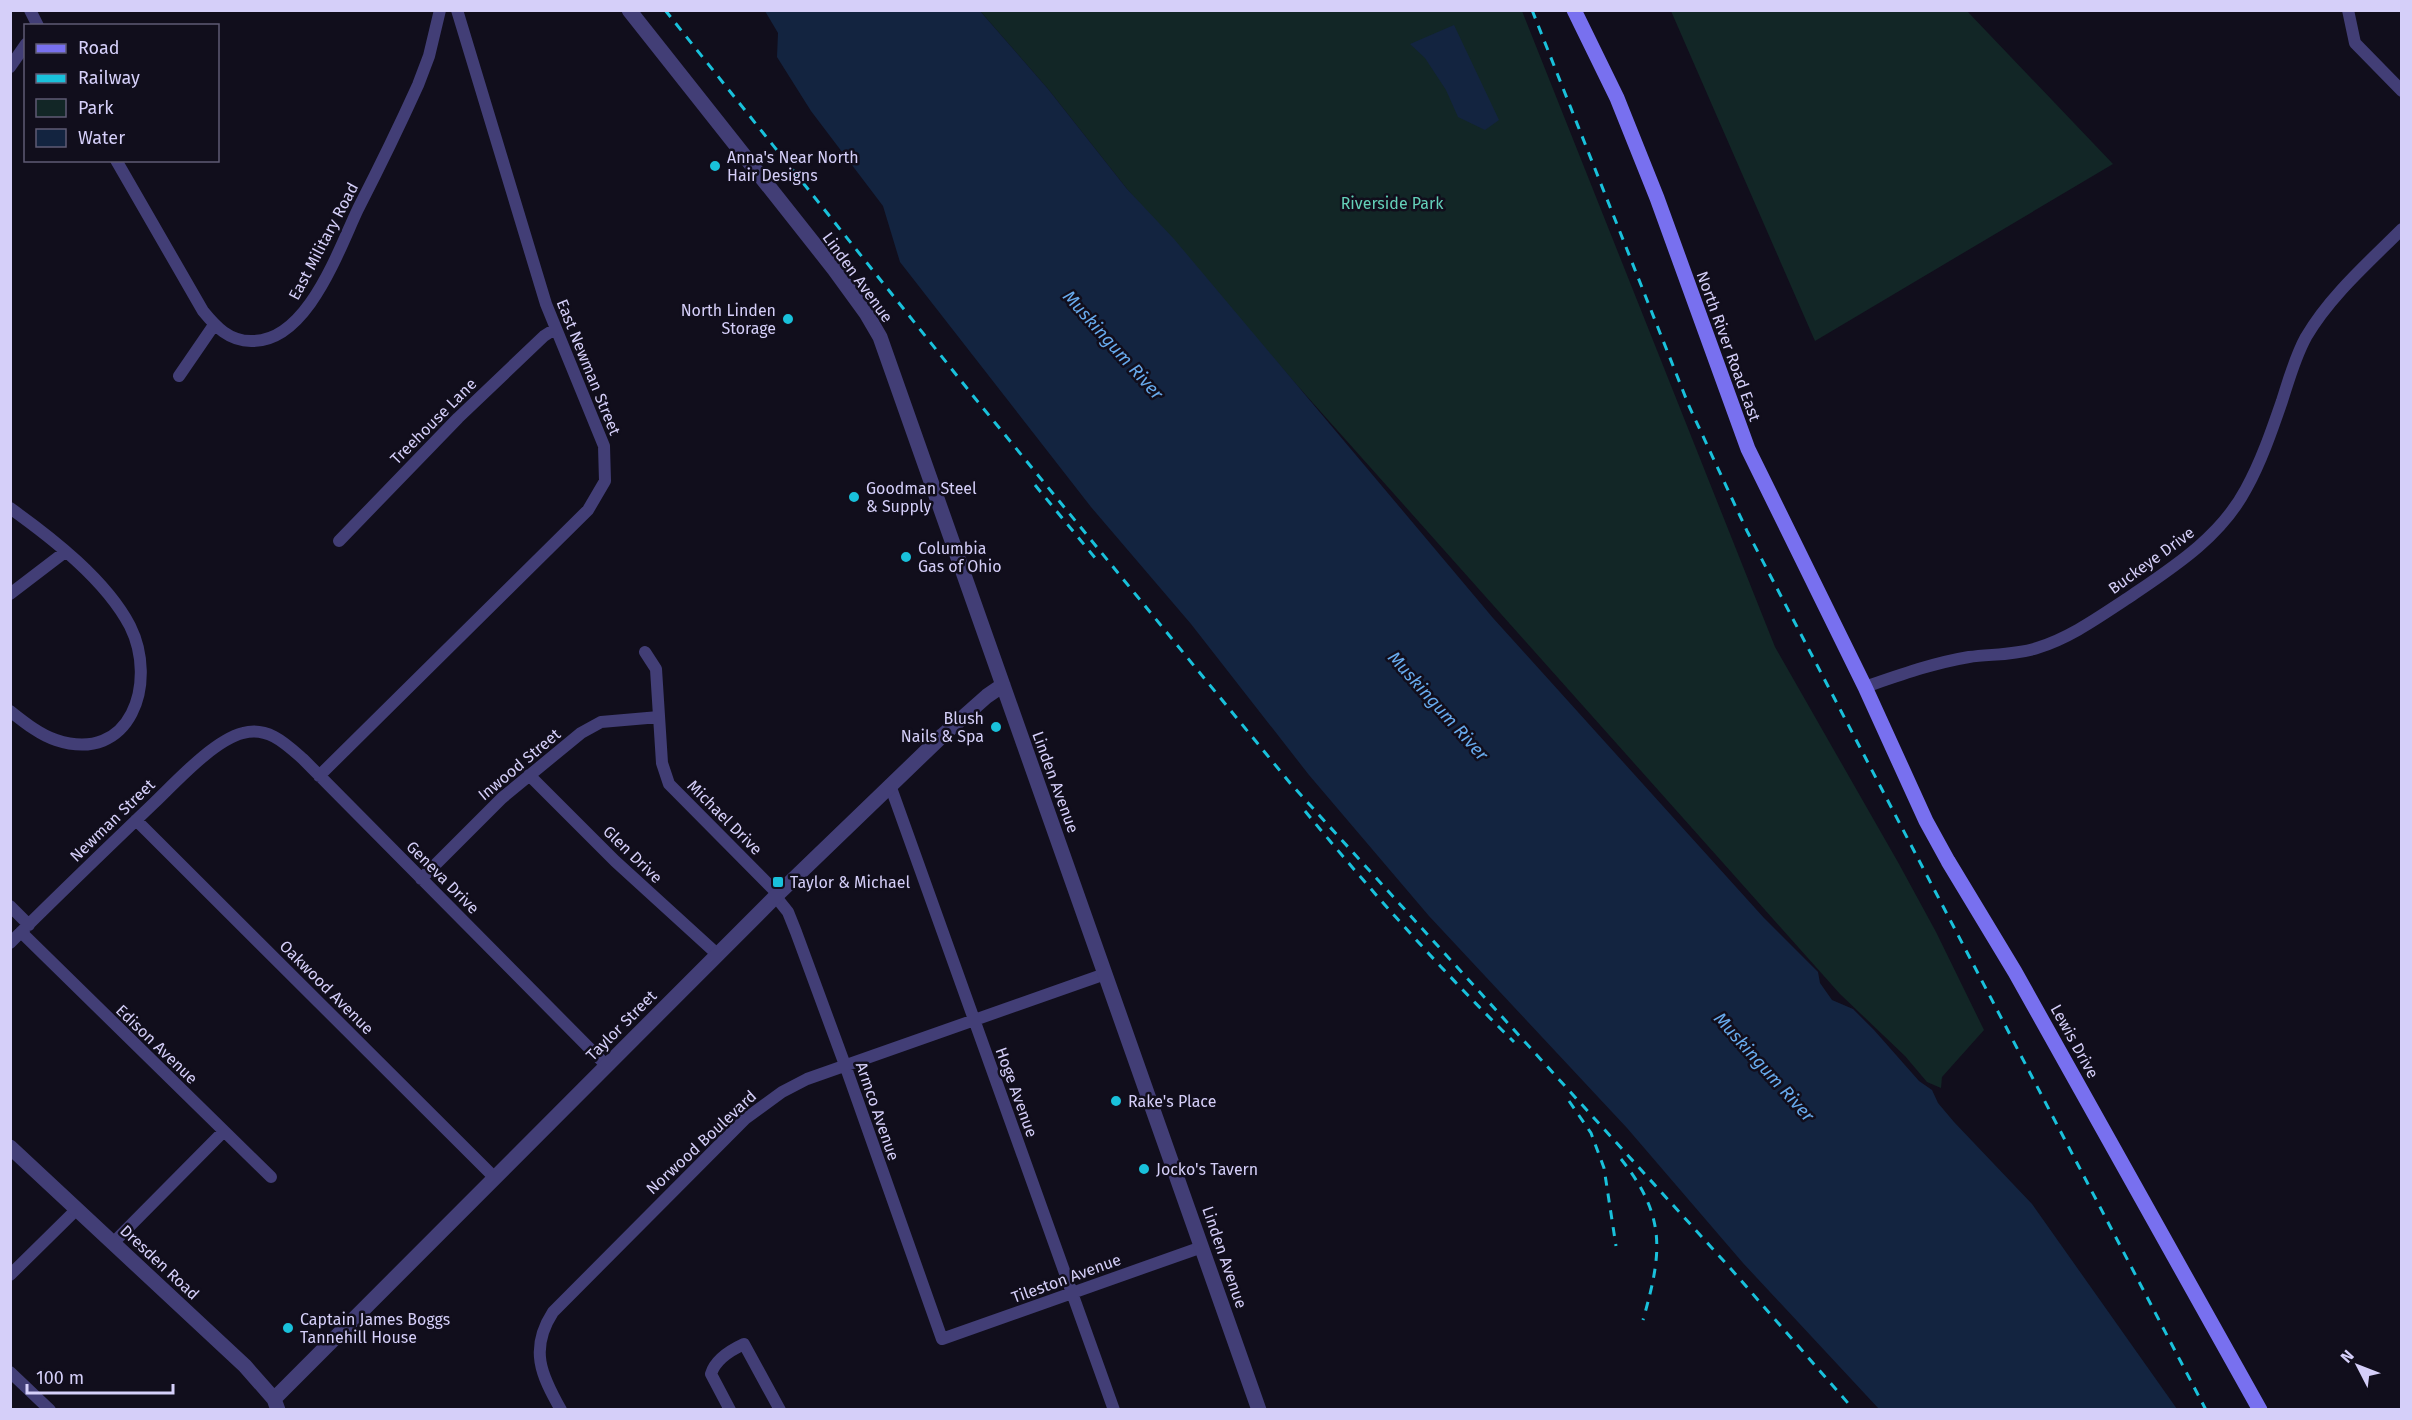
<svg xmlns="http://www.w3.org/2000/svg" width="2412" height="1420" viewBox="0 0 2412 1420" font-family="'Fira Sans',sans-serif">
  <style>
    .green { fill: #122626 }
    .water { fill: #132440 }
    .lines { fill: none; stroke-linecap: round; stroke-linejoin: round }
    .minor { stroke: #423e76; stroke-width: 12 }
    .tertiary { stroke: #423e76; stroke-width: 15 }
    .secondary { stroke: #7870ef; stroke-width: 15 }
    .rail { stroke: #19c1db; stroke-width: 3; stroke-dasharray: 9 8; stroke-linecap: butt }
    .poi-dot { fill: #19c1db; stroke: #110e1c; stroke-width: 2 }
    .labels { text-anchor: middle; stroke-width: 5; stroke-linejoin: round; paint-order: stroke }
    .poi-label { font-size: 16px; fill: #d5cff9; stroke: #110e1c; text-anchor: start }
    .park-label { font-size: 16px; fill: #64d0b9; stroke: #110e1c }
    .street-label { font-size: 16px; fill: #d5cff9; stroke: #110e1c }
    .water-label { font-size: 18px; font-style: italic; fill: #68abee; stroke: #110e1c }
  </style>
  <rect width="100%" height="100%" fill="#110e1c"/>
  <path class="green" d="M980 11H1522L1775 647 1899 864 1936 932 1984 1030 1942 1077 1941 1088 1927 1082 1905 1056 1840 994 1296 384 1127 189 1048 89Z
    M1671 11H1967L2113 164 1815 341Z"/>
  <path class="water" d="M765 11H980L1048 89 1127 189 1174 239 1493 618 1764 918 1818 972 1820 983 1832 1000 1853 1009 1874 1030 1919 1081 1932 1090 1938 1103 1954 1122 2032 1204 2177 1409H1879L1743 1263 1627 1128 1429 916 1309 775 1191 624 1091 507 900 262 883 206 811 111 777 57 778 33Z
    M1454 25 1499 120 1485 130 1458 117 1446 90 1425 58 1410 44Z"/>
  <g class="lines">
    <path class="minor" d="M30 10 38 26
      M2348 10 2355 43 2402 91
      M10 67 26 44
      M116 160 203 311C216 327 229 341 251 341 307 343 338 251 358 209 379 168 399 127 418 85L429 56 440 10
      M179 376 214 325
      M10 508C52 538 106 580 130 626 158 682 131 765 56 740 40 735 24 722 10 711
      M339 541 458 418 544 336 555 329
      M10 594 65 552
      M645 652 656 669 662 763 669 784 778 894
      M1865 687C1900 675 1933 663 1969 657 1991 654 2016 655 2037 648 2070 638 2099 617 2128 598 2172 568 2220 538 2246 489 2261 462 2272 430 2282 401 2289 379 2295 357 2306 337 2330 296 2368 263 2402 229
      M529 775 615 861 717 954
      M319 776 588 510 605 481 604 446 546 304 457 10
      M890 785 1114 1410
      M136 820 495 1178
      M421 879 502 798 581 733 601 722 659 717
      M776 897 788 912 796 932 845 1065 942 1339 1202 1247
      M10 906 29 925
      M21 932 271 1177
      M10 943C58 895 106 849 154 803 176 782 214 740 243 733 268 726 286 744 303 759L606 1065
      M113 1243 223 1132
      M10 1275 77 1209
      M10 1372 50 1410
      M561 1410C541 1375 529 1349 553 1312L745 1119 782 1092 807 1079 1105 974
      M730 1410 711 1374C715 1360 731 1350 744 1344L780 1410"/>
    <path class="tertiary" d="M629 10 834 269 866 313 880 337 1259 1410
      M10 1147 245 1366 274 1399 278 1410
      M274 1399 778 894 943 735 987 696 1003 685"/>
    <path class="secondary" d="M1574 10 1617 98 1657 198 1748 449 1865 687 1926 821 1948 861 2015 972 2260 1410"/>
    <path class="rail" d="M665 10 974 397 1290 783 1731 1269 1854 1410
      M1532 10 1689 406 1747 531 2206 1410
      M1035 485 1096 559
      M1305 811C1371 891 1440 969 1514 1042
      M1569 1101 1591 1133 1604 1168 1616 1246
      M1621 1159C1667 1217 1662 1253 1643 1320"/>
  </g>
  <g class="poi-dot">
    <circle cx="715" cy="166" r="6"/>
    <circle cx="788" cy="319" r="6"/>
    <circle cx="854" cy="497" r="6"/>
    <circle cx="906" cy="557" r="6"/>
    <circle cx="996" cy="727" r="6"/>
    <rect x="772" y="876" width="12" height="12" rx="3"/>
    <circle cx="1116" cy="1101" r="6"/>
    <circle cx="1144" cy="1169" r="6"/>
    <circle cx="288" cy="1328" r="6"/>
  </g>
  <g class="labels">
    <g class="poi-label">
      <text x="727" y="163">Anna's Near North<tspan x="727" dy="18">Hair Designs</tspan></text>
      <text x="776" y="316" text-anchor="end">North Linden<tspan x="776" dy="18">Storage</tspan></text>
      <text x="866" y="494">Goodman Steel<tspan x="866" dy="18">&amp; Supply</tspan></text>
      <text x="918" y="554">Columbia<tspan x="918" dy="18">Gas of Ohio</tspan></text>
      <text x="984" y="724" text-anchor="end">Blush<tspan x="984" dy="18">Nails &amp; Spa</tspan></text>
      <text x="790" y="888">Taylor &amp; Michael</text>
      <text x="1128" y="1107">Rake's Place</text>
      <text x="1156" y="1175">Jocko's Tavern</text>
      <text x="300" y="1325">Captain James Boggs<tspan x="300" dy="18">Tannehill House</tspan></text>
    </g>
    <g class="park-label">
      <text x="1392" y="209">Riverside Park</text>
    </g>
    <g class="street-label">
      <text transform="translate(323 241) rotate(-62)" y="6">East Military Road</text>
      <text transform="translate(858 277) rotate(54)" y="6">Linden Avenue</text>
      <text transform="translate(1729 346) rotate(70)" y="6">North River Road East</text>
      <text transform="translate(589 367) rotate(68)" y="6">East Newman Street</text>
      <text transform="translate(433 421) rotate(-45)" y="6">Treehouse Lane</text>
      <text transform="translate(2151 560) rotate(-36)" y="6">Buckeye Drive</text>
      <text transform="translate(519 764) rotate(-40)" y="6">Inwood Street</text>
      <text transform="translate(1056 782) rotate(70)" y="6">Linden Avenue</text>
      <text transform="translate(725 817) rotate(45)" y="6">Michael Drive</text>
      <text transform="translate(112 820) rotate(-44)" y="6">Newman Street</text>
      <text transform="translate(633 854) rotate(44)" y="6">Glen Drive</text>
      <text transform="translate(443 877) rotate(45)" y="6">Geneva Drive</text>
      <text transform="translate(327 987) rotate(45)" y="6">Oakwood Avenue</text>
      <text transform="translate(621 1025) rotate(-45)" y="6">Taylor Street</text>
      <text transform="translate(2075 1041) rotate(61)" y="6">Lewis Drive</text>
      <text transform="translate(157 1044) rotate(44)" y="6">Edison Avenue</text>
      <text transform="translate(1017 1092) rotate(70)" y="6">Hoge Avenue</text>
      <text transform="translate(878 1111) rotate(71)" y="6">Armco Avenue</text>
      <text transform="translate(701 1142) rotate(-43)" y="6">Norwood Boulevard</text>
      <text transform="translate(1225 1257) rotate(71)" y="6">Linden Avenue</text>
      <text transform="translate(160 1262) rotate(43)" y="6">Dresden Road</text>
      <text transform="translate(1066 1278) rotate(-20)" y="6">Tileston Avenue</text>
    </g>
    <g class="water-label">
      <text transform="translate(1113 345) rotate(48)" y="6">Muskingum River</text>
      <text transform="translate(1438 706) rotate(48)" y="6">Muskingum River</text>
      <text transform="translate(1764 1067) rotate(48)" y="6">Muskingum River</text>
    </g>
  </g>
  <rect width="2412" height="1420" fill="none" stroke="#d5cff9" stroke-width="24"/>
  <rect x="24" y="24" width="195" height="138" fill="#110e1c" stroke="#5f5b74" stroke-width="1.5"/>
  <rect x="36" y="44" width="30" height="9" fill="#7870ef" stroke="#5f5b74" stroke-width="1.5"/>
  <text x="78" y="54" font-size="18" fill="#d5cff9">Road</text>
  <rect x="36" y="74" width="30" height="9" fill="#19c1db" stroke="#5f5b74" stroke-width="1.5"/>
  <text x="78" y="84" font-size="18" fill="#d5cff9">Railway</text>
  <rect x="36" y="99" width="30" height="18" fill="#122626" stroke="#5f5b74" stroke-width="1.5"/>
  <text x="78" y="114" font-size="18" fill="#d5cff9">Park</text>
  <rect x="36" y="129" width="30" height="18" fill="#132440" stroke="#5f5b74" stroke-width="1.5"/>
  <text x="78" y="144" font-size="18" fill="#d5cff9">Water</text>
  <g transform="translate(2358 1366) rotate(312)" stroke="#110e1c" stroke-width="4.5" paint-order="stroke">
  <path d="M0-4.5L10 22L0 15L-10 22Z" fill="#d5cff9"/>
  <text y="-9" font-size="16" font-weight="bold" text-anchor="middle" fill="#d5cff9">N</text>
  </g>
  <path d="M27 1384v9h146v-9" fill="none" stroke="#d5cff9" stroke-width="3"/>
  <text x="36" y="1384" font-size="18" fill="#d5cff9" stroke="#110e1c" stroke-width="4.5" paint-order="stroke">100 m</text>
</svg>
